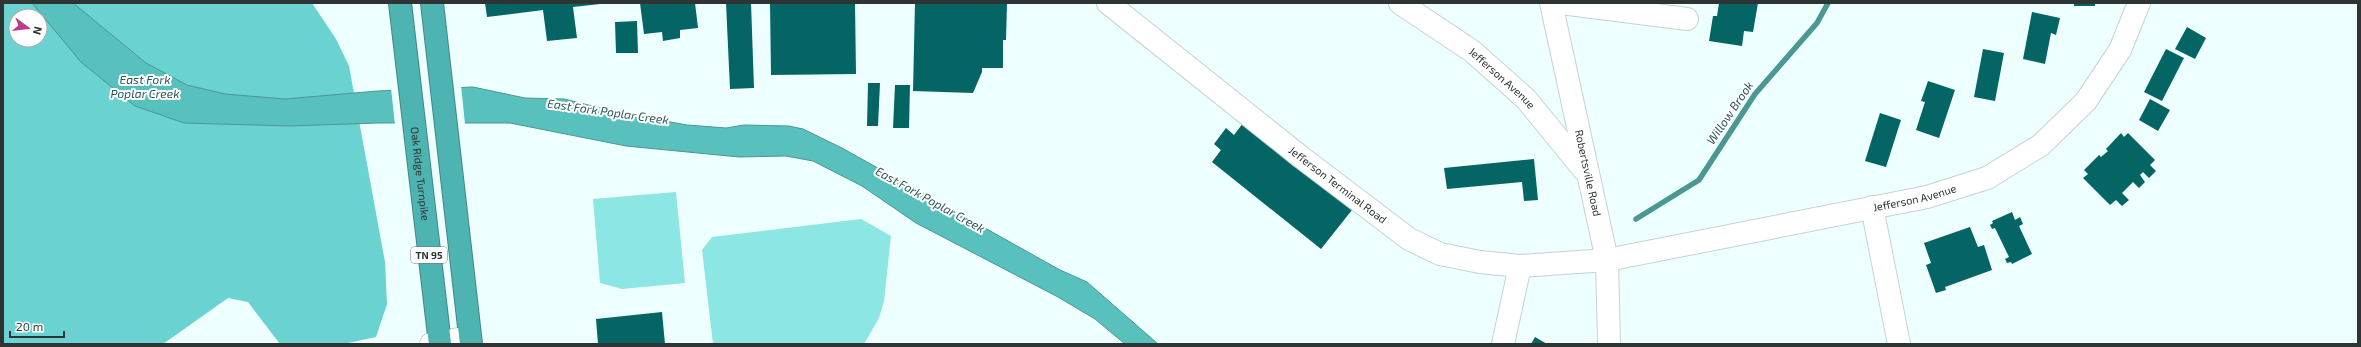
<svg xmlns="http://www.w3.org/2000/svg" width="2361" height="347" viewBox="0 0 2361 347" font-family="'Exo 2',sans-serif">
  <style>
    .green { fill: #8ce6e3 }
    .forest { fill: #6ad2d0; fill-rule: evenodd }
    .water { fill: #58c1be; stroke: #4b9794 }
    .pier { fill: #edfffe }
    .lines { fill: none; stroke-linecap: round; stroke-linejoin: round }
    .stream { stroke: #4b9794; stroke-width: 5.5 }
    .building { fill: #046564 }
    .minor-casing { stroke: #c3d4d3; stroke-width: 24 }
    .highway-casing { stroke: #428786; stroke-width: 24 }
    .minor { stroke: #fff; stroke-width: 22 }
    .highway { stroke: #4db4b2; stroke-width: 22 }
    .labels { text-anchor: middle; stroke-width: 4; stroke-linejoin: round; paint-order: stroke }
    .shield { fill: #fff; stroke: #6c7170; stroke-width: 1 }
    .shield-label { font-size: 10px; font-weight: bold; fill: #2d3433 }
    .street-label { font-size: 11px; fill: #2d3433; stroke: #fff }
    .water-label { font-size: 12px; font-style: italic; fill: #2a5857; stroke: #fff }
  </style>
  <rect width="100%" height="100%" fill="#edfffe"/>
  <path class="green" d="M676 192 685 283 622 289 600 283 593 199Z
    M861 219 891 236 884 301 879 318 864 344H713L702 250 712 237Z"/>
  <path class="forest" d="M3 3H312L336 39 349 66 385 262 387 304 376 337 343 344H280L248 302 228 298 163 344H3ZM16 16H40V40H16Z"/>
  <path class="water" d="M32 3H73L146 63 187 85 225 94 285 99 377 91 473 87 525 98 564 99 621 113 687 125 726 128 744 125 789 126 803 129 842 148 1060 270 1087 282 1158 344H1125L1095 319 1058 297 916 223 862 186 813 161 786 156 739 157 626 146 510 123H378L289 126 184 123 135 106 81 62Z"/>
  <path class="pier" d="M461 85 465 124 395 125 391 88Z"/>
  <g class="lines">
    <path class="stream" d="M1636 219 1699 180 1755 94 1817 23 1828 3"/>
  </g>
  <path class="building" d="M485 3H600V4L573 7 577 38 547 41 543 10 487 17Z
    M640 3H695L698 28 680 30V38L663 41 662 32 644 34Z
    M726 3H751L754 88 730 89Z
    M770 3H855L856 74 771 75Z
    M915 3H1007L1006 40H1003V68H982V72L973 93 913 91Z
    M1719 3H1758L1753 32 1744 31 1742 46 1709 41 1713 16H1717Z
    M2074 3H2095V6H2074Z
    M2032 12 2060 18 2056 35 2051 33 2045 64 2023 59Z
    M637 21 638 53H616L615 22Z
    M2187 27 2206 38 2195 59 2175 49Z
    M1983 49 2004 53 1995 101 1974 97Z
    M2166 49 2184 58 2162 101 2144 92Z
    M1928 81 1955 90 1939 138 1916 130 1925 102 1921 101Z
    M868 83H880L878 126H867Z
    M895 85H910L909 128H893Z
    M2150 99 2170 110 2158 131 2139 120Z
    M1880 113 1901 120 1886 167 1865 161Z
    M1243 123 1352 210 1321 249 1212 162 1221 150 1214 144 1226 128 1234 135Z
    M2121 133 2124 137 2128 133 2155 160 2150 165 2156 171 2149 178 2143 172 2140 175 2145 182 2139 188 2133 182 2122 193 2129 200 2122 206 2116 200 2110 205 2083 178 2088 174 2084 170 2099 155 2101 157 2108 151 2106 149Z
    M1534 159 1538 200 1524 201 1522 182 1447 189 1444 168Z
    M2012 212 2015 220 2020 217 2023 224 2019 226 2032 254 2012 264 2011 262 2007 263 2005 259 2009 257 1995 228 1992 229 1990 225 1993 223 1992 221Z
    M1970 227 1978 247 1984 245 1992 270 1945 287 1946 290 1936 293 1926 265 1931 263 1924 243Z
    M662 312 665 344H598L596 319Z
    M1535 337 1547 344H1531Z"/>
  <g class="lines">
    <defs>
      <g id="minor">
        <path id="s1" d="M1108 3 1301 157 1409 239 1440 254 1480 262 1520 266 1607 260 1927 197 1987 178 2041 145 2086 101 2120 50 2139 3"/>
        <path id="s2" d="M1400 3 1472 51 1526 99 1584 170"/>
        <path id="s3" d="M1551 3 1607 260 1609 344"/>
        <path d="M1561 3 1687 19"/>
        <path d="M1872 207 1899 344"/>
        <path d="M431 344 470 337"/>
        <path d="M1503 344 1520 266"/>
      </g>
      <g id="highway">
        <path id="s4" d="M400 3 440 344"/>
        <path d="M432 3 471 344"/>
      </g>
    </defs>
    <use href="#minor" class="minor-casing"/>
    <use href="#highway" class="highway-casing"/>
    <use href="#minor" class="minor"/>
    <use href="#highway" class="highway"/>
  </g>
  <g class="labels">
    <rect class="shield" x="411" y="247" width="36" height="16" rx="3"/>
    <g class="shield-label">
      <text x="429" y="259">TN 95</text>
    </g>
    <g class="street-label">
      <text dy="4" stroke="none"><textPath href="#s2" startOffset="127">Jefferson Avenue</textPath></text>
      <text dy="4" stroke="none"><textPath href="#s3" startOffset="174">Robertsville Road</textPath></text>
      <text dy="4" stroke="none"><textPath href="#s4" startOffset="172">Oak Ridge Turnpike</textPath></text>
      <text dy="4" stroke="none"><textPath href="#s1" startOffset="293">Jefferson Terminal Road</textPath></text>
      <text dy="4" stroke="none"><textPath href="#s1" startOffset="899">Jefferson Avenue</textPath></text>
    </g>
    <g class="water-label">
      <text x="145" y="84">East Fork<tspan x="145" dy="14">Poplar Creek</tspan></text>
      <text transform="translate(608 112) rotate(8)" y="4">East Fork Poplar Creek</text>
      <text transform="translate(1730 113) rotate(-56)" y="4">Willow Brook</text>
      <text transform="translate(930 200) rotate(29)" y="4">East Fork Poplar Creek</text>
    </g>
  </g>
  <rect width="2361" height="347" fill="none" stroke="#2d3433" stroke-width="8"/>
  <g transform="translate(28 28) rotate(105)"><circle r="19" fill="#ffffff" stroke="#abaead"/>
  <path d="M0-3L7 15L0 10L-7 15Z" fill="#b63c8e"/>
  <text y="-6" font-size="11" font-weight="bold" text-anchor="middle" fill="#2d3433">N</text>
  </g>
  <path d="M10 331v6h54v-6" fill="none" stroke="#2d3433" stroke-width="2"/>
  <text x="16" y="331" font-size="12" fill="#2d3433" stroke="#ffffff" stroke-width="3" paint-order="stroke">20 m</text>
</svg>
